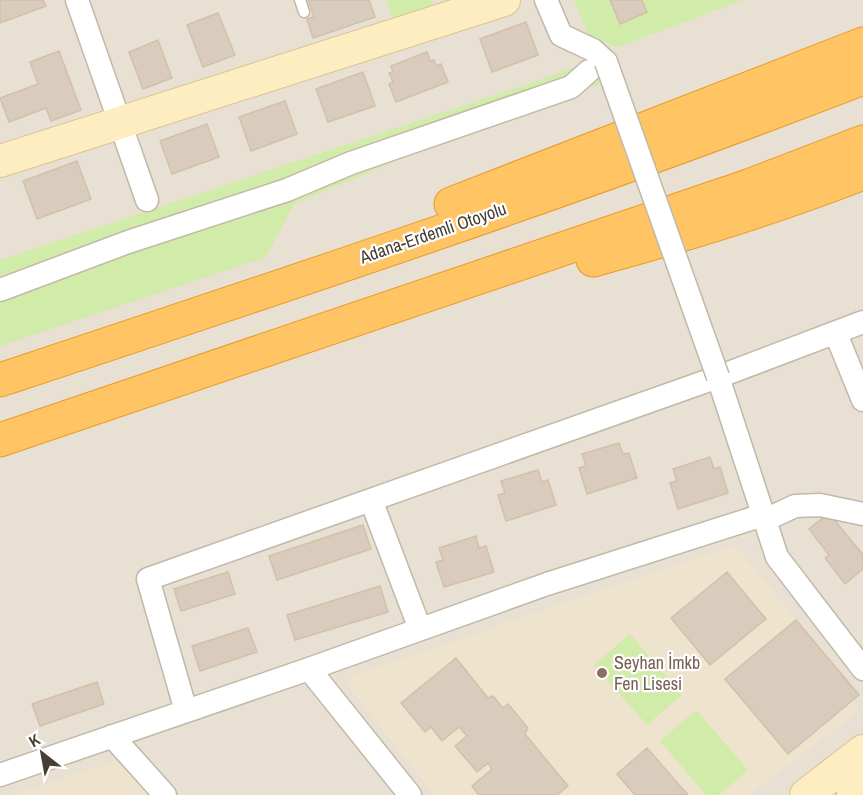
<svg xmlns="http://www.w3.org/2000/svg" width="863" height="795" viewBox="0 0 863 795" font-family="'Archivo Narrow',sans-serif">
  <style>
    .residential { fill: #e8e0d2 }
    .education { fill: #eee3cd }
    .green { fill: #d1eba9 }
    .building { fill: #d9ccbc; stroke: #d1c1ab; stroke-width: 1.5 }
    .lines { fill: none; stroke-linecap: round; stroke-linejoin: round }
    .lane-casing { stroke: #c2b8a9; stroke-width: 13 }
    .street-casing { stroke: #c2b8a9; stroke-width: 25 }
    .secondary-casing { stroke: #dac392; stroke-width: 34 }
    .highway-casing { stroke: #e99929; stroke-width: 35 }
    .lane { stroke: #fff; stroke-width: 10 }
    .street { stroke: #fff; stroke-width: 22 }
    .secondary { stroke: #ffedc2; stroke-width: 32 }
    .highway { stroke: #ffc463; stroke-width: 33 }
    .street-bridge-casing { stroke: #c2b8a9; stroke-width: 25; stroke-linecap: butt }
    .street-bridge { stroke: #fff; stroke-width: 22 }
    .education-dot { fill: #8d6e63; stroke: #fff; stroke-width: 2 }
    .labels { text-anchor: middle; stroke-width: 4.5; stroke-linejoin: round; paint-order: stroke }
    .street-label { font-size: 18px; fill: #463e33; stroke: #fff }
    .education-label { font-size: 18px; fill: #785e54; stroke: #fff; text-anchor: start }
  </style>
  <rect width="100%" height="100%" fill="#f3eee4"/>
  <path class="residential" d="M0 0H863V795H0Z"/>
  <path class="education" d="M734 545 839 669 859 711 749 795H434L348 686 352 676Z
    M114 762 127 768 152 795H13Z"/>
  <path class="green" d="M386 0H432L434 6 393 19Z
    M574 0H743L618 47 588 36Z
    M593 60 612 79 427 148 294 204 266 257 0 346V260L522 86Z
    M630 634 682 695 647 725 594 665Z
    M696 710 748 770 719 795H706L660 741Z"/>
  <path class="building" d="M0 0H43L46 6 0 23Z
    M308 0H369L375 17 313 38 307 19 314 17Z
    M610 0H642L647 12 620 24Z
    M218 13 235 55 203 67 187 25Z
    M526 22 538 55 492 72 480 39Z
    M158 40 172 78 143 89 129 52Z
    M59 51 81 110 51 121 46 108 9 122 0 98 38 84 30 62Z
    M427 52 430 61 434 60 436 66 441 64 448 82 396 102 389 84 393 82 389 73 393 72 391 66Z
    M363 72 375 106 328 122 316 89Z
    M285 101 297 134 251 151 239 117Z
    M207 124 219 157 172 174 160 141Z
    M77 161 91 199 37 219 23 181Z
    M619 443 623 454 629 453 637 478 587 494 579 468 586 466 582 454Z
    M710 457 714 469 720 467 728 493 678 509 670 483 677 481 673 469Z
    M538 470 542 482 548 480 556 505 506 521 498 495 505 493 501 481Z
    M829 513 863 555V569L845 584 825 558 829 555 809 529Z
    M363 525 371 549 277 580 269 556Z
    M476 536 479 548 486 546 494 572 444 587 436 562 443 560 439 548Z
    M228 572 235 594 181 611 174 589Z
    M727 572 766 619 710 665 671 618Z
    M380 586 388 612 295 640 287 615Z
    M796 620 859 695 788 754 725 679Z
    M248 628 257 652 200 671 192 646Z
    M456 658 488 698 493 696 503 708 508 704 528 728 525 734 568 786 557 795H479L472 786 492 769 488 763 477 772 455 746 467 736 459 727 442 741 431 727 425 732 401 703Z
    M97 682 104 704 40 726 32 704Z
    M647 748 688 795H635L617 774Z"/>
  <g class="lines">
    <defs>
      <path id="lane" d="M300 0 304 12"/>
      <path id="street" d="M77 0 147 200
        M546 0 561 35 593 50 606 62
        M0 290 128 242 287 190 351 163 571 87 589 71
        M836 334 863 400
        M718 377 777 557 863 669
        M371 500 420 629
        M765 520 795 506 820 505 863 514
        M309 669 410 795
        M186 711 148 579 718 377 863 322
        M112 736 165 795
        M0 775 309 669 547 584 763 515"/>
      <path id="secondary" d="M0 161 504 0
        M806 795 863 751
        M853 795 863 787"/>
      <path id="highway" d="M451 204 863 44
        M593 260C685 235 774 208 863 173
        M0 380C289 284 579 188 863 78
        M0 440 751 185 863 142"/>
    </defs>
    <use href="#lane" class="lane-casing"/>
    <use href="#street" class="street-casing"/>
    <use href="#secondary" class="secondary-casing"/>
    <use href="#highway" class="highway-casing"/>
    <use href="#lane" class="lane"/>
    <use href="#street" class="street"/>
    <use href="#secondary" class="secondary"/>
    <use href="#highway" class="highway"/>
    <defs>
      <path id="street-bridge" d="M606 62 718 377"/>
    </defs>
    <use href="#street-bridge" class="street-bridge-casing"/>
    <use href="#street-bridge" class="street-bridge"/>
  </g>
  <circle class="education-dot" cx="602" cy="673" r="6"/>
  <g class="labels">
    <g class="street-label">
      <text transform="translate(433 233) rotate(-19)" y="6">Adana-Erdemli Otoyolu</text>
    </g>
    <g class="education-label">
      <text x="614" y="669">Seyhan İmkb<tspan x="614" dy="21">Fen Lisesi</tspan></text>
    </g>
  </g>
  <g transform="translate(42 753) rotate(329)" stroke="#ffffff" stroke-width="4.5" paint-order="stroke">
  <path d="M0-4.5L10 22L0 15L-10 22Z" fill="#463e33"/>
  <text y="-9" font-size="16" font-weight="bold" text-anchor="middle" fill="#463e33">K</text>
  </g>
</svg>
